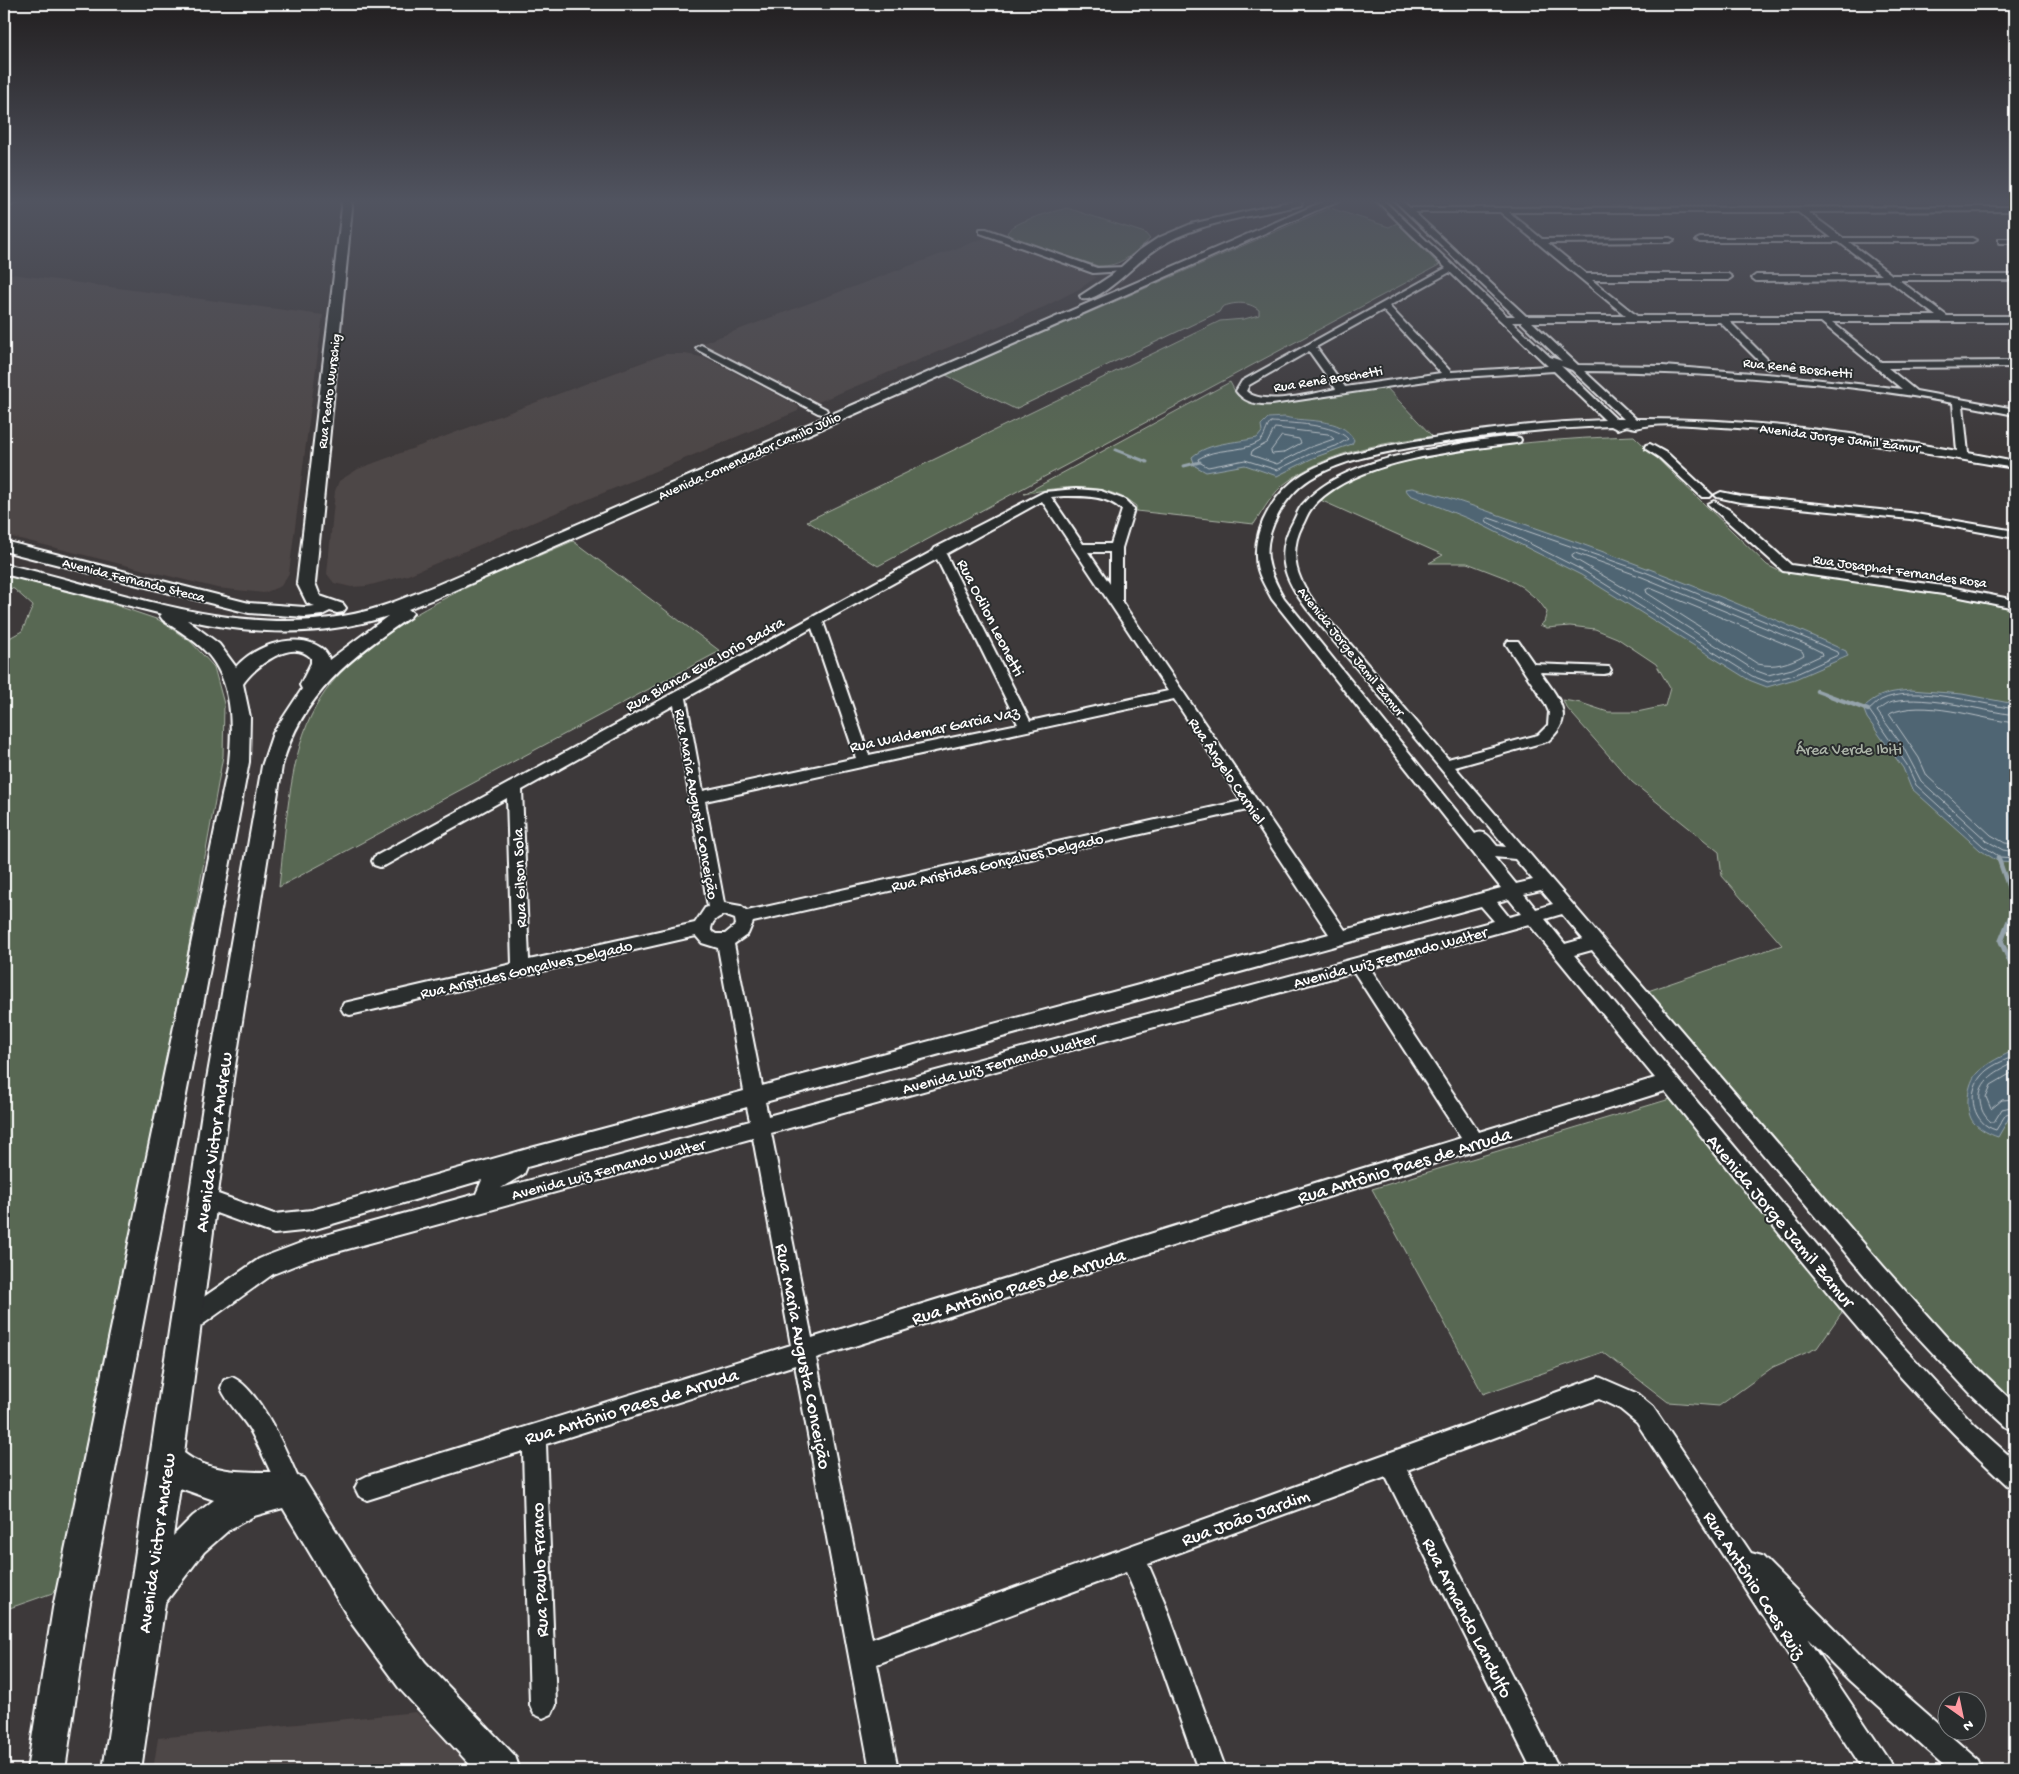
<svg xmlns="http://www.w3.org/2000/svg" width="2019" height="1774" viewBox="0 0 2019 1774" font-family="'Gochi Hand',sans-serif">
  <style>
    .built { fill: #4e4646 }
    .green { fill: #586852; stroke: #acb4a8 }
    .water { fill: #4f6573; stroke: #95a3ab }
    .lines { fill: none; stroke-linecap: round; stroke-linejoin: round }
    .shore { stroke: #b9c1c7; stroke-width: 1 }
    .stream-far2 { stroke: #95a3ab; stroke-width: 3 }
    .stream-far1 { stroke: #95a3ab; stroke-width: 4.5 }
    .stream { stroke: #95a3ab; stroke-width: 5.5 }
    .street-casing { stroke: #fff; stroke-width: 4 }
    .secondary-casing { stroke: #fff; stroke-width: 4 }
    .street { fill: #2a2d2e; fill-rule: evenodd }
    .secondary { fill: #2a2d2e; fill-rule: evenodd }
    .labels { text-anchor: middle; stroke-width: 4; stroke-linejoin: round; paint-order: stroke }
    .far-street-label { font-size: 14px; fill: #fff; stroke: #2a2d2e }
    .street-label { font-size: 16px; fill: #fff; stroke: #2a2d2e }
    .park-label { font-size: 16px; fill: #acb4a8; stroke: #2a2d2e }
    .near-street-label { font-size: 19px; fill: #fff; stroke: #2a2d2e }
  </style>
  <rect width="100%" height="100%" fill="#3d393a"/>
  <filter id="ink" filterUnits="userSpaceOnUse"><feTurbulence type="fractalNoise" baseFrequency=".02" numOctaves="2"/><feDisplacementMap in="SourceGraphic" scale="10" xChannelSelector="R" yChannelSelector="G"/><feConvolveMatrix kernelMatrix="1 2 1 2 8 2 1 2 1" color-interpolation-filters="sRGB"/></filter>
  <g filter="url(#ink)">
    <path class="built" d="M987 237 1097 277 1079 289 1044 307 816 403 700 344Z
      M4 273 323 315 289 573 281 586 264 593 217 588 4 535Z
      M665 354H685L706 358 795 404 799 407 798 411 408 575 367 586 351 587 334 583 327 574 335 491 339 481 358 469Z
      M416 1712 475 1770H153L158 1738Z"/>
    <path class="green" d="M1067 208 1145 233 1150 239C1133 253 1122 267 1098 266L1012 238 1007 233C1013 221 1053 212 1067 208Z
      M1330 208 1389 227 1397 223 1439 265 878 566 807 521 1220 321 1244 319 1259 315V310C1248 301 1234 302 1222 307L1219 312 1015 409 946 375Z
      M1230 382 1237 395 1244 399 1271 404 1386 387 1432 436C1382 444 1330 450 1287 482 1273 492 1264 509 1254 524L1136 511V506C1106 481 1060 486 1024 494Z
      M1634 436 1767 565 1779 571C1858 582 1938 591 2015 610V1409L2003 1400 1894 1282 1645 992 1782 945 1722 876 1719 852 1632 782 1566 707 1563 700 1581 703 1608 712H1637L1665 706 1670 688 1656 664 1617 638 1595 629 1570 626 1547 628 1540 625 1544 622 1547 612 1539 601 1522 587 1506 578 1467 563H1429L1443 555 1318 499 1340 483 1344 484 1341 482C1352 478 1362 473 1373 469 1391 463 1411 461 1429 457 1497 444 1565 438 1634 436Z
      M573 541 720 651 279 887C285 836 289 761 311 716 355 624 485 580 573 541Z
      M4 575 109 603 159 620 191 642 214 667 224 704 223 756 177 1012 61 1590 4 1610V641L22 631 33 606 14 589 4 587Z
      M1670 1099 1842 1312 1817 1348 1773 1367 1719 1406 1668 1402 1603 1352 1483 1394 1372 1189Z"/>
    <path class="water" d="M1285 417C1307 423 1341 416 1354 440L1352 444 1313 458 1277 476 1245 465 1206 472 1195 466 1192 457C1209 442 1235 443 1257 438L1262 432 1261 425 1268 418Z
      M1412 488C1455 498 1497 515 1539 529 1643 565 1746 605 1846 651L1848 656 1795 679 1767 687 1749 680 1581 575 1474 521 1410 495 1405 489Z
      M1911 690 1962 694 2015 704V863L1999 862 1980 850 1911 788 1903 768 1867 718 1863 708C1878 693 1891 692 1911 690Z
      M2015 1050V1117L2009 1118 1998 1137C1989 1134 1981 1130 1974 1123 1964 1112 1967 1082 1978 1072 1989 1062 2002 1056 2015 1050Z"/>
    <g class="lines">
      <path class="shore" d="M1271 422C1291 423 1335 424 1348 439L1336 446 1310 454 1277 470 1245 460 1208 467 1199 462 1198 459C1216 447 1241 453 1259 442 1266 437 1265 428 1271 422Z
        M1275 428 1328 434 1334 439 1308 448 1277 464 1251 455 1252 451 1267 443Z
        M1282 436 1299 439 1301 443 1283 453 1272 454 1271 451Z
        M1489 518 1645 572 1810 640 1837 652 1838 655 1794 675 1768 682 1752 676 1584 571 1487 522 1486 519Z
        M1575 553 1642 577 1807 645 1821 652 1822 655 1792 669 1768 675 1754 670 1648 602 1573 558 1572 555Z
        M1650 588 1802 651 1804 655C1790 663 1774 668 1758 664L1647 593 1646 590Z
        M2015 709C1980 704 1913 684 1881 700 1877 702 1873 707 1869 710L1907 765 1916 785 1983 846 2000 857 2015 858
        M2015 715C1983 711 1915 692 1887 704 1883 706 1880 709 1877 711L1902 745 1921 781 1987 841 2003 850 2015 852
        M2015 723C1979 719 1923 698 1889 714L1919 758 1927 776 1991 835 2005 843 2015 844
        M2015 1056C2003 1061 1989 1066 1981 1076 1966 1094 1973 1124 1996 1130L2006 1114 2015 1112
        M2015 1062C1999 1070 1977 1080 1980 1101 1981 1110 1984 1116 1991 1122H1994L2002 1109 2015 1106
        M2015 1071 1991 1085 1986 1097 1991 1109 2002 1100 2015 1099"/>
      <path class="stream-far2" d="M1116 450 1147 462
        M1184 466 1200 462"/>
      <path class="stream-far1" d="M1817 691 1868 710
        M1998 857 2011 894"/>
      <path class="stream" d="M2010 893 2015 906 2001 941 2015 973"/>
      <defs>
        <path id="street" d="M16 199H26L4 208V203Z
          M1375 199H1382L1507 316H1515L1393 199H1400L1410 208 2015 207V211L1808 212 1843 238H1972L1976 240 1972 242H1849L1892 275H2015V280H1899L1947 316H2015V322H1832L1881 362 2015 361V367L1888 368 1916 391 2015 409V415L1963 405 1968 453 2015 462V468C1917 453 1821 433 1722 427 1694 426 1662 421 1636 428 1623 425 1628 426 1617 429L1611 426C1549 428 1487 435 1426 445 1387 452 1344 458 1310 479 1286 494 1264 530 1268 559 1270 573 1277 586 1284 598L1475 834C1486 829 1490 838 1497 846L1506 847 1307 609C1285 580 1274 556 1293 522 1296 516 1298 510 1302 505 1337 465 1399 455 1448 446 1464 444 1506 434 1520 438L1521 440 1520 442 1516 443C1457 451 1350 460 1311 509 1307 514 1305 521 1302 526 1293 543 1293 563 1301 580 1313 605 1334 626 1352 646 1384 684 1416 721 1448 759L1538 735 1548 725 1549 712 1545 703 1506 644 1508 641H1518L1534 664 1609 667 1611 670 1609 673 1604 674 1540 672C1558 698 1577 717 1548 741L1455 767 1883 1266 1950 1341 2015 1404V1431L2007 1427 1970 1393 1901 1319 1592 950 1574 955 1895 1338 1975 1425 2015 1461V1489L2007 1485C1880 1368 1774 1225 1665 1091L816 1358 872 1639 1599 1377 1636 1393 1653 1407 1751 1553 1762 1556 1868 1663 1979 1760 1983 1770H1949L1850 1681 1807 1638 1889 1760 1893 1770H1863L1637 1423 1620 1409 1599 1399 1407 1470 1560 1770H1532L1386 1477 1148 1564 1164 1601 1226 1770H1198L1139 1602 1126 1572 877 1664 898 1770H870L795 1365 546 1444 556 1705 552 1714 543 1718 534 1714 530 1705 523 1451 367 1500 359 1496 355 1488 359 1480 367 1476 791 1345 753 1138 311 1259 273 1274 195 1330 187 1333 179 1330 176 1322 179 1314 259 1259 266 1256 311 1239 476 1194 482 1180 312 1230 274 1234 197 1206 194 1199 197 1192 204 1189 274 1214 312 1210 531 1148 744 1091 718 948 702 943 696 936 350 1015 344 1013 341 1008 344 1003 512 964 507 798 386 865 380 867 374 865 372 861 374 857 933 551 935 548 1044 492 1076 489 1101 491 1125 500 1134 509 1122 548V602L1345 930 1501 888 1272 599C1265 586 1256 572 1256 557 1254 525 1277 490 1303 474 1340 452 1386 446 1427 439 1486 429 1545 422 1605 420L1554 371 1446 378 1272 404C1258 405 1245 403 1236 391L1242 381 1446 268ZM1414 212H1500L1626 316H1526ZM1509 212H1798L1832 238H1700L1696 240 1700 242H1839L1882 275H1756L1752 278 1756 281 1888 280 1936 316H1637L1592 280H1728L1732 277 1728 274H1586L1548 243 1670 242 1674 240 1670 238 1542 239ZM1450 272 1548 366 1451 372 1389 306ZM1383 310 1441 373 1345 387 1316 347ZM1512 322H1521L1562 361 1550 357ZM1532 322H1720L1766 368 1769 369 1774 366 1730 322H1821L1902 389 1777 375 1663 366 1578 365ZM1309 351 1336 389C1315 393 1262 407 1246 391L1249 385ZM1561 366 1572 370 1624 419H1616ZM1584 371C1705 372 1834 381 1953 403L1957 451C1851 432 1744 418 1636 419ZM1064 496C1084 496 1107 495 1122 510L1111 544H1083L1051 497ZM1042 501 1168 691 1030 721 946 554ZM1088 552H1110V584ZM937 559 1018 724 869 755 823 622ZM812 628 856 758 703 791 686 698ZM1174 699 1241 801 747 911 741 906 724 903 705 801ZM674 705 708 907 705 908 695 923 529 960 522 790ZM1247 810 1329 934 762 1086 734 944 748 934 753 922ZM1494 857 1515 859 1533 880 1516 884ZM1541 890 1553 904 1536 909 1524 894ZM1509 899 1521 914 1509 917 1497 902ZM1481 906 1494 921 768 1116 765 1102ZM1562 914 1583 939 1565 944 1545 919ZM724 915 735 919 736 925 725 934H716L711 931C711 922 716 918 724 915ZM1529 924 1655 1078 1479 1132 1370 968ZM1354 972 1461 1138 812 1338 771 1133ZM747 1107 750 1121 501 1188 524 1174 527 1167Z
          M980 229H986L1097 268 1125 267 1129 269 1125 271 1093 273 980 233Z
          M1999 239H2015V243H1999Z
          M701 345 826 409 827 411 822 414 818 413 698 350 696 348Z
          M1650 444 1668 454 1710 493 1712 495 1710 497H1702L1660 458 1646 449 1645 447 1646 445Z
          M1721 492 1740 496 1910 513 2015 531V538L1910 519 1740 502 1717 497 1715 495Z
          M1714 501 1731 511 1791 565 1950 587 2015 600V608L1950 595 1783 571 1708 504Z
          M232 1377C261 1389 291 1461 303 1490L299 1498 291 1502 283 1498C272 1476 262 1452 250 1430 241 1415 227 1403 221 1388L224 1380Z"/>
        <path id="secondary" d="M341 199H351L352 208 315 583 320 596 343 604 346 608 343 612 337 613 330 611 322 615 305 617 249 613 4 551V541L249 603 305 607 315 606 307 603 297 583 342 208Z
          M1329 199H1342L449 593 408 609 413 613 410 617C352 656 301 695 282 766L233 1079 184 1453C208 1472 242 1472 271 1472 284 1478 288 1472 303 1478L378 1598 425 1662 515 1756 520 1770H475L399 1688 352 1624 283 1508 254 1516 230 1529 204 1552 165 1603 141 1770H103L207 1079 262 766 273 733 302 689 300 685 311 663V658C292 637 254 667 243 684L250 717 249 762 89 1608 65 1770H27L53 1608 229 762C233 725 233 681 206 652 194 639 177 630 163 620L160 616 162 614 4 574V564C114 588 229 637 343 616 376 611 406 597 437 585ZM388 616 329 660C328 652 321 647 314 644 289 634 253 647 236 667L219 644 187 620C255 635 321 637 388 616ZM180 1488 214 1500 193 1516 173 1536Z
          M1297 200 1302 203 1301 205C1250 218 1190 221 1148 255 1134 265 1099 303 1082 299L1080 296 1112 275 1140 250 1158 238 1191 224Z"/>
      </defs>
      <use href="#street" class="street-casing"/>
      <use href="#secondary" class="secondary-casing"/>
      <use href="#street" class="street"/>
      <use href="#secondary" class="secondary"/>
    </g>
  </g>
  <linearGradient id="sky" x2="0" y2="1"><stop stop-color="#221f20"/><stop offset="0.45" stop-color="#515460"/><stop offset="1" stop-color="#515460" stop-opacity="0"/></linearGradient>
  <rect width="2019" height="447" fill="url(#sky)"/>
  <g class="labels">
    <g class="far-street-label">
      <text transform="translate(1798 367) rotate(6)" y="5">Rua Renê Boschetti</text>
      <text transform="translate(1328 378) rotate(-9)" y="5">Rua Renê Boschetti</text>
      <text transform="translate(328 391) rotate(-83)" y="5">Rua Pedro Wurschig</text>
      <text transform="translate(1840 437) rotate(7)" y="5">Avenida Jorge Jamil Zamur</text>
      <text transform="translate(749 455) rotate(-24)" y="5">Avenida Comendador Camilo Júlio</text>
      <text transform="translate(1900 570) rotate(8)" y="5">Rua Josaphat Fernandes Rosa</text>
      <text transform="translate(134 579) rotate(14)" y="5">Avenida Fernando Stecca</text>
      <text transform="translate(1352 651) rotate(51)" y="5">Avenida Jorge Jamil Zamur</text>
    </g>
    <g class="street-label">
      <text transform="translate(992 617) rotate(63)" y="6">Rua Odilon Leonetti</text>
      <text transform="translate(704 663) rotate(-29)" y="6">Rua Bianca Eva Iorio Badra</text>
      <text transform="translate(934 728) rotate(-12)" y="6">Rua Waldemar Garcia Vaz</text>
      <text transform="translate(1228 770) rotate(56)" y="6">Rua Ângelo Carniel</text>
      <text transform="translate(698 804) rotate(80)" y="6">Rua Maria Augusta Conceição</text>
      <text transform="translate(997 861) rotate(-13)" y="6">Rua Aristides Gonçalves Delgado</text>
      <text transform="translate(518 878) rotate(-92)" y="6">Rua Gilson Sola</text>
      <text transform="translate(1390 956) rotate(-15)" y="6">Avenida Luiz Fernando Walter</text>
      <text transform="translate(526 968) rotate(-13)" y="6">Rua Aristides Gonçalves Delgado</text>
      <text transform="translate(999 1062) rotate(-15)" y="6">Avenida Luiz Fernando Walter</text>
      <text transform="translate(608 1168) rotate(-15)" y="6">Avenida Luiz Fernando Walter</text>
    </g>
    <g class="park-label">
      <text x="1849" y="754">Área Verde Ibiti</text>
    </g>
    <g class="near-street-label">
      <text transform="translate(212 1142) rotate(-82)" y="7">Avenida Victor Andrew</text>
      <text transform="translate(1404 1164) rotate(-17)" y="7">Rua Antônio Paes de Arruda</text>
      <text transform="translate(1782 1220) rotate(50)" y="7">Avenida Jorge Jamil Zamur</text>
      <text transform="translate(1018 1285) rotate(-17)" y="7">Rua Antônio Paes de Arruda</text>
      <text transform="translate(805 1356) rotate(79)" y="7">Rua Maria Augusta Conceição</text>
      <text transform="translate(631 1405) rotate(-17)" y="7">Rua Antônio Paes de Arruda</text>
      <text transform="translate(1245 1516) rotate(-20)" y="7">Rua João Jardim</text>
      <text transform="translate(155 1543) rotate(-82)" y="7">Avenida Victor Andrew</text>
      <text transform="translate(538 1570) rotate(-92)" y="7">Rua Paulo Franco</text>
      <text transform="translate(1756 1584) rotate(57)" y="7">Rua Antônio Coes Ruiz</text>
      <text transform="translate(1469 1617) rotate(63)" y="7">Rua Armando Landulfo</text>
    </g>
  </g>
  <rect width="2019" height="1774" fill="none" stroke="#2a2d2e" stroke-width="20"/>
  <rect x="10" y="10" width="1999" height="1754" fill="none" stroke="#fff" stroke-width="2" filter="url(#ink)"/>
  <g transform="translate(1962 1716) rotate(147)"><circle r="24" fill="#2a2d2e" stroke="#7f8182"/>
  <path d="M0-4L9 19L0 12L-9 19Z" fill="#ff9aa2"/>
  <text y="-8" font-size="14" font-weight="bold" text-anchor="middle" fill="#ffffff">N</text>
  </g>
</svg>
